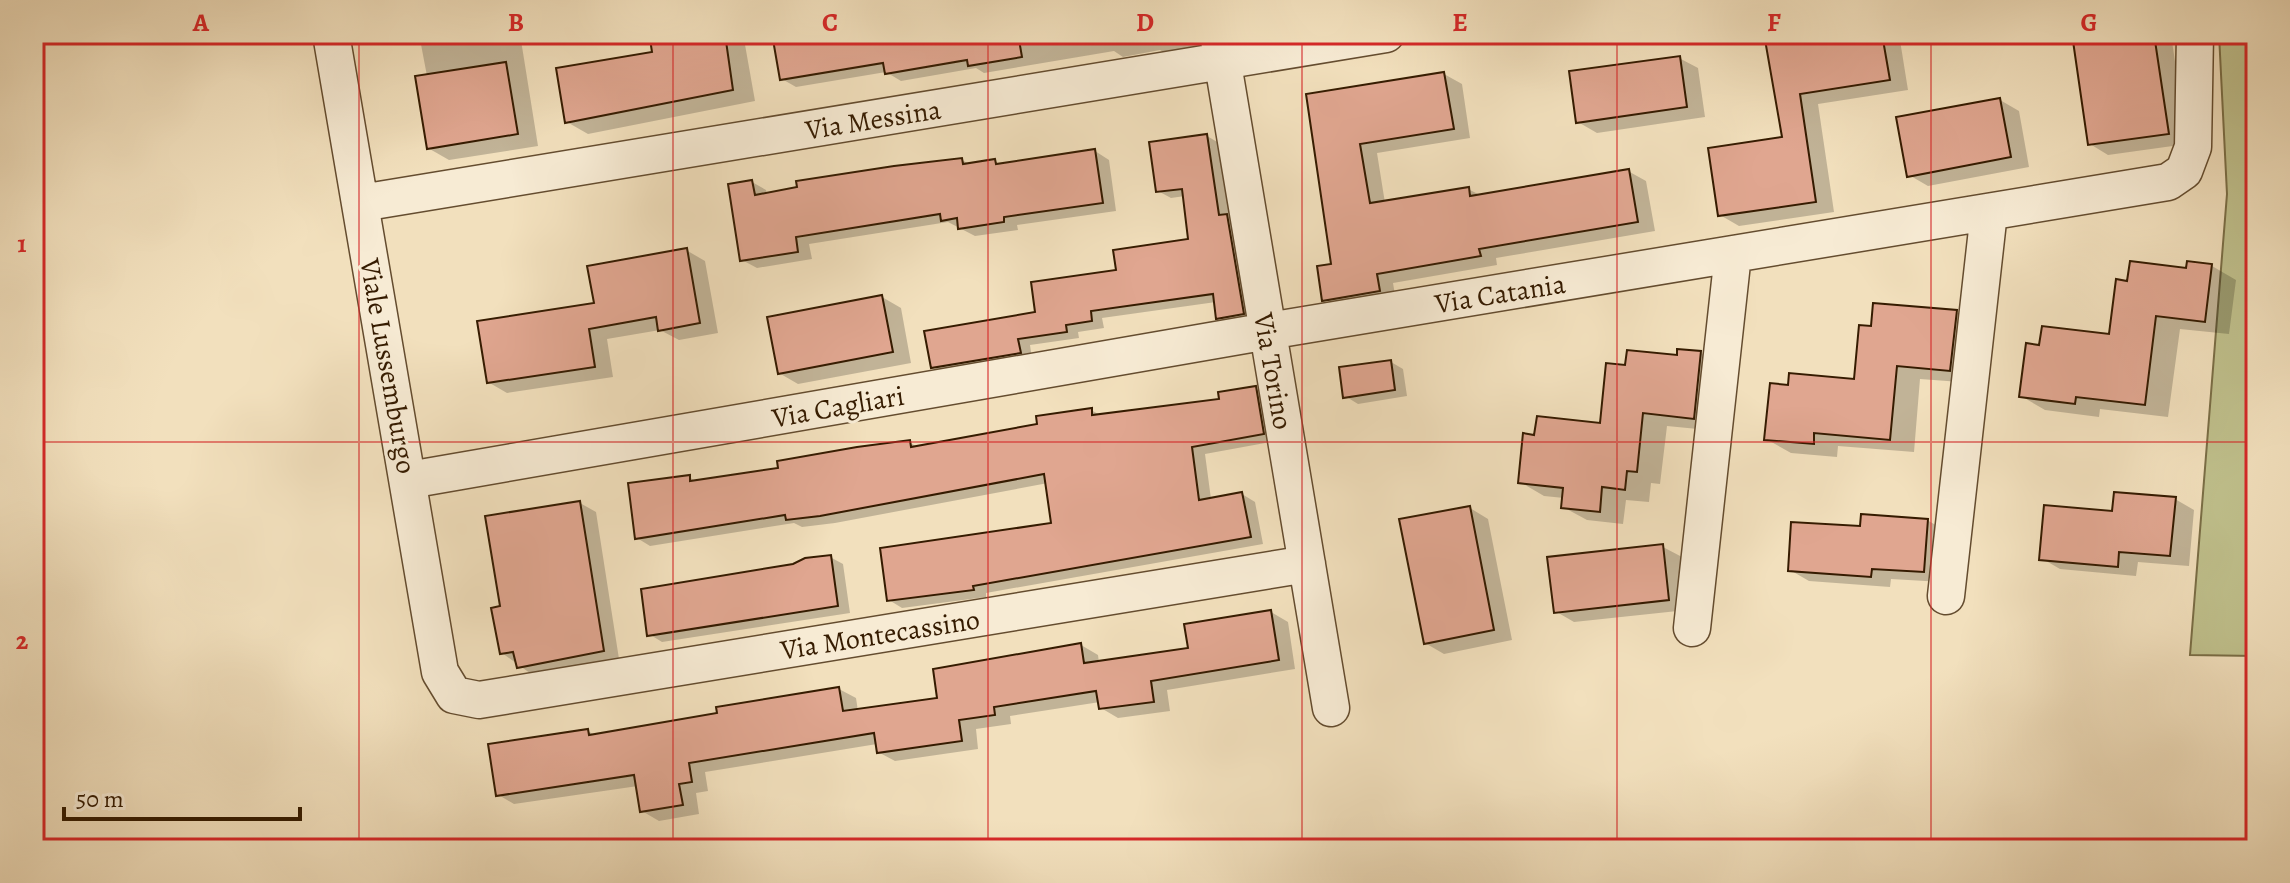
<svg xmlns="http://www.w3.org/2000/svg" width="2290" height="883" viewBox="0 0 2290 883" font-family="Alegreya,serif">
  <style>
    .park { fill: #c0c18d; stroke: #7a6e46; stroke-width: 2 }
    .shadow { fill: #0003 }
    .building { fill: #e0a690; stroke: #351b00; stroke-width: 2 }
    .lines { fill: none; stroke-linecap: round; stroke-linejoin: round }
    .minor-casing { stroke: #644c2f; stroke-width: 39 }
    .minor { stroke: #f7ebd4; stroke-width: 36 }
    .grid { fill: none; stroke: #d62828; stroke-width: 2; stroke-opacity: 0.55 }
    .labels { text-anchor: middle; stroke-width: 6; stroke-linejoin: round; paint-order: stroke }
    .street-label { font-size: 28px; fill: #351b00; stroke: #f7ebd4 }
    .neatline { fill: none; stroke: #d62828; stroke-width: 3 }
    .grid-label { font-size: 26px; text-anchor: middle; font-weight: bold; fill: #d62828 }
  </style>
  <rect width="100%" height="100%" fill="#f2e0bd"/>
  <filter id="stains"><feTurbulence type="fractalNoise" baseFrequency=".0025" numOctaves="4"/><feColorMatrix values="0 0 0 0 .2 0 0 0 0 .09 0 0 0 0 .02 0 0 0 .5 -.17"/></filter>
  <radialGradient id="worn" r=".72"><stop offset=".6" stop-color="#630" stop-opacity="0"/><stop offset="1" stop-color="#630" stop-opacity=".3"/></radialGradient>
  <path class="park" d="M2219 34H2256V656L2190 655 2227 194Z"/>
  <path class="shadow" d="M419 34H520L538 146 449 160 428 148 427 76Z
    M651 34H734L744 39 755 101 588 134 567 122 655 54Z
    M774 34H1213L1212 51 1172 57 1160 50 1123 57 1114 51 984 73 976 68 901 81 886 72 796 87 782 79Z
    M1789 34H1899L1908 90 1818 104 1834 212 1739 226 1720 215 1784 139Z
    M2130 34H2159L2172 41 2187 144 2108 155 2090 144Z
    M1679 58 1698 68 1705 117 1597 133 1578 122Z
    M1444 74 1462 84 1470 138 1377 153 1385 203 1468 189 1482 196 1628 171 1646 181 1655 231 1496 258 1497 265 1393 283 1396 301 1342 310 1324 299 1333 265 1308 96Z
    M2000 100 2019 111 2029 167 1928 186 1909 175Z
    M1207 136 1219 143 1230 218 1239 223 1256 320 1230 325 1218 318 1216 302 1102 318 1104 328 1078 332 1079 338 1030 345 1032 359 945 374 933 367 1118 272 1190 241 1185 196 1171 198 1158 191Z
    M1095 151 1109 160 1116 211 1017 225 1018 230 975 236 948 222 809 244 812 259 757 268 742 260 752 182 766 190 767 195 962 160 971 165 995 162 1001 165Z
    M686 250 705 261 718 333 679 340 660 330 607 339 613 377 507 393 488 382 597 305Z
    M2189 264 2212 266 2236 280 2229 334 2180 329 2168 417 2100 409 2099 417 2045 410 2021 396 2041 347 2111 336 2129 283 2188 270Z
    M882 297 901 308 911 363 798 384 779 373Z
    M1956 312 1980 326 1974 383 1920 379 1914 452 1838 446 1837 457 1791 453 1766 439 1790 387 1856 382 1873 328Z
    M1701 353 1725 367 1718 431 1667 426 1660 484 1651 483 1649 502 1626 500 1623 524 1587 520 1563 507 1564 498 1544 496 1520 482 1536 437 1602 425 1627 367Z
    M1391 362 1403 369 1407 396 1358 404 1345 396Z
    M1255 388 1269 396 1276 441 1205 454 1211 499 1242 494 1255 502 1263 544 986 593V597L902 608 889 600 1053 525 1048 483 835 523 802 527 794 523 650 546 637 538 689 477 697 482 780 469 909 442 919 448 1040 426 1091 410 1102 416 1221 401Z
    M2175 499 2194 510 2189 566 2138 562 2136 576 2060 569 2041 558 2114 513Z
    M580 503 596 512 619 659 534 676 502 653V608Z
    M1470 508 1488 519 1512 640 1444 654 1425 643Z
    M1927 520 1946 531 1942 582 1891 579 1890 587 1809 581 1790 570 1862 529Z
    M1663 547 1682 557 1687 610 1574 622 1555 611Z
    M830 557 843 564 850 613 662 642 649 634 644 590Z
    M1271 612 1288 622 1295 669 1167 690 1170 711 1118 718 1101 708 1100 702 1010 716 1011 724 976 729 978 749 895 761 878 752 877 744 705 772 708 791 696 793 699 814 659 821 642 811 638 786 514 804 497 794 588 731 596 736 839 689 856 698 858 711 939 700 1081 645 1098 655 1099 663 1190 650Z"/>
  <path class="building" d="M675 34H725L733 90 565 123 556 68 652 52 650 39Z
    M772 34H1018L1022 57 968 66 967 60 885 74 883 63 780 80Z
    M1764 34H1882L1890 80 1800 94 1816 202 1718 216 1708 148 1782 137Z
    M2116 34H2154L2169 134 2088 145 2073 41Z
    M1680 56 1687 107 1576 123 1569 71Z
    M506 62 518 134 427 149 415 76Z
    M1444 72 1454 129 1360 144 1370 203 1469 187 1470 196 1629 169 1638 222 1479 249 1481 256 1377 274 1380 291 1322 301 1317 266 1331 264 1306 94Z
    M2000 98 2011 157 1907 177 1896 117Z
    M1207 134 1219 215 1227 214 1244 314 1216 319 1213 294 1091 311 1092 321 1066 325 1067 332 1018 339 1021 353 931 368 924 331 1035 312 1031 282 1116 270 1113 250 1188 239 1182 189 1156 192 1149 142Z
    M1095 149 1103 203 1004 217V222L958 229 957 218 941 221 940 214 796 237 798 252 740 261 728 184 752 180 755 195 797 187 796 181 894 166 962 158 963 164 995 159 996 164Z
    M687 248 700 323 658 331 656 317 589 329 595 367 487 383 477 321 594 303 587 266Z
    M2130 261 2186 268 2187 261 2212 264 2205 322 2156 316 2145 405 2076 397 2075 404 2019 397 2026 343 2039 345 2042 326 2109 334 2116 279 2127 281Z
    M882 295 893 352 778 374 767 317Z
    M1873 303 1957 310 1950 371 1897 366 1890 440 1814 433V444L1764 440 1770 383 1788 385 1789 373 1854 379 1859 325 1871 326Z
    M1677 349 1701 351 1694 419 1643 413 1637 472 1627 471 1625 490 1602 487 1600 512 1561 508 1563 488 1518 483 1523 433 1534 435 1537 416 1600 423 1606 363 1625 365 1627 350 1677 355Z
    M1391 360 1395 390 1343 398 1339 367Z
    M1256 386 1264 434 1192 447 1199 500 1242 492 1251 537 973 586 974 590 887 601 880 548 1051 523 1044 474 820 516 786 520 785 515 635 539 628 483 690 475V481L778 468 777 461 857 447 910 440 911 447 1037 424 1036 416 1092 408V415L1219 399 1218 392Z
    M2114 492 2176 497 2170 556 2119 552 2118 567 2039 560 2044 505 2112 511Z
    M580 501 604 651 517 668 513 652 500 654 491 608 500 606 485 516Z
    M1470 506 1494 630 1424 644 1399 519Z
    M1861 514 1928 519 1924 572 1872 569 1871 577 1788 571 1791 522 1860 526Z
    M1663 544 1669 600 1554 613 1547 557Z
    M831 555 838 606 647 636 641 589 793 564 805 558Z
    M1271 610 1279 660 1151 681 1154 702 1099 709 1096 691 994 707 995 715 959 720 962 741 877 753 874 733 689 763 692 782 679 784 683 805 640 812 634 775 496 796 488 744 588 729 589 735 717 713 716 707 839 687 843 711 937 698 933 669 1081 643 1084 663 1188 648 1184 624Z"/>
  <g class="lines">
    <defs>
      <path id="minor" d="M331 34 440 672 454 695 479 700 1307 564
        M1218 34 1331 708
        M361 203 1386 34
        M409 480 1268 331 2168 182 2184 171 2193 147 2195 34
        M1946 596 1989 212
        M1692 628 1733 254"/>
    </defs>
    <use href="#minor" class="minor-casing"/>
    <use href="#minor" class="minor"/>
  </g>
  <path class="grid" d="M359 34V849M673 34V849M988 34V849M1302 34V849M1617 34V849M1931 34V849M34 442H2256"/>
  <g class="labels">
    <g class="street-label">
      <text transform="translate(873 119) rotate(-9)" y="10">Via Messina</text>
      <text transform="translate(1500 293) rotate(-9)" y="10">Via Catania</text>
      <text transform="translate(389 366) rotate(80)" y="10">Viale Lussemburgo</text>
      <text transform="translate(1274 371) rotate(80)" y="10">Via Torino</text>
      <text transform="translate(838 406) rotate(-10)" y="10">Via Cagliari</text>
      <text transform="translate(880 634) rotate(-9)" y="10">Via Montecassino</text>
    </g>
  </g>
  <rect width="2290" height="883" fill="none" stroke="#f2e0bd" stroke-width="88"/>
  <path d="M64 807v12h236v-12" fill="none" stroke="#351b00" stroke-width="4"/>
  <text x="76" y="807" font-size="24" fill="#351b00" stroke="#f7ebd4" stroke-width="6" paint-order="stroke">50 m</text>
  <rect x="44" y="44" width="2202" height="795" class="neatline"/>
  <g class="grid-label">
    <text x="201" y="31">A</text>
    <text x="516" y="31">B</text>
    <text x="830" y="31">C</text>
    <text x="1145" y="31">D</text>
    <text x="1460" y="31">E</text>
    <text x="1774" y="31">F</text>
    <text x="2089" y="31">G</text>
    <text x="22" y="252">1</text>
    <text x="22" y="649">2</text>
  </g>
  <rect width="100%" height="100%" filter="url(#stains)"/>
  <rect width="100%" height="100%" fill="url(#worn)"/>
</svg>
